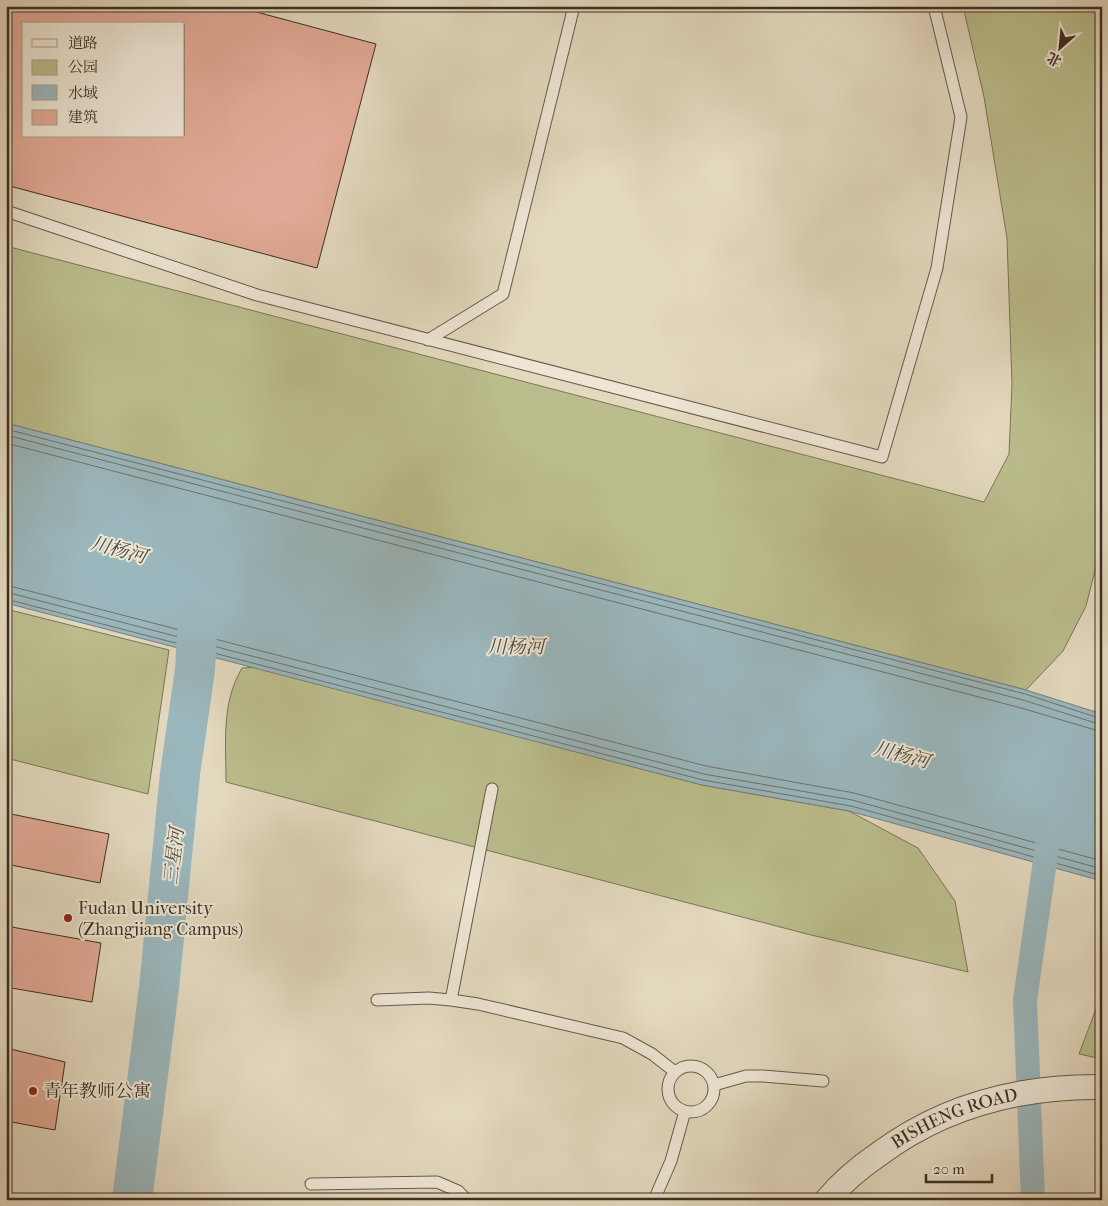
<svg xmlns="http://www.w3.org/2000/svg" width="1108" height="1206" viewBox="0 0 1108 1206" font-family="'IM FELL French Canon','Noto Serif SC',serif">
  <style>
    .green { fill: #bbbd8d; stroke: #7c7656 }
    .water { fill: #9ab7bd; stroke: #75817e }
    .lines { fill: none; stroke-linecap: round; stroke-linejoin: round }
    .shore { stroke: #6c736e; stroke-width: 1 }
    .canal { stroke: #9ab7bd; stroke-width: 24 }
    .river { stroke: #9ab7bd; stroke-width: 40 }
    .building { fill: #e1aa96; stroke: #3d2f1f; fill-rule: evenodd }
    .lane-casing { stroke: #665a47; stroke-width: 13 }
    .street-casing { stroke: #665a47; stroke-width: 26 }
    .lane { stroke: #ede6d5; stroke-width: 11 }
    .street { stroke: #ede6d5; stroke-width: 24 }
    .poi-dot { fill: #8f2418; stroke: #ede6d5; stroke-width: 2 }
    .labels { text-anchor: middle; stroke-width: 4; stroke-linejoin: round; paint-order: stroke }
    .poi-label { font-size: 18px; fill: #3d2f1f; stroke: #ede6d5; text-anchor: start }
    .street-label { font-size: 18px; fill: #3d2f1f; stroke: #ede6d5 }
    .water-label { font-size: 19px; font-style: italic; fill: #504a3f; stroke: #ede6d5 }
  </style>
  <rect width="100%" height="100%" fill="#e3d9bf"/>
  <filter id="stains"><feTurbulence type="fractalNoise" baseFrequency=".004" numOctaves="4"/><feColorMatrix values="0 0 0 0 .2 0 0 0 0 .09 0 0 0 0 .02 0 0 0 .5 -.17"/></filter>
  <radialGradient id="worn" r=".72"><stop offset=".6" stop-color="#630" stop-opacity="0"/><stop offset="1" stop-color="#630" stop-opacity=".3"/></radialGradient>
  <path class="green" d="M963 6H1102V543L1086 606 1063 651 1026 690 6 423V246L984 502 1009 454 1012 384 1007 238 984 97Z
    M6 609 169 650 148 794 6 758Z
    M260 667 702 785 849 811 918 848 955 901 968 972 807 934 226 782C226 744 221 703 242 668Z
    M1102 993V1059L1079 1054Z"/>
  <path class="water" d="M6 423 1026 690 1102 714V881L849 811 702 785 6 603Z"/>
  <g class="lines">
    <path class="shore" d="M6 429 1025 694 1102 719
      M6 435 1023 700 1102 725
      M6 443 1021 708 1102 732
      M6 585 706 766 854 793 1102 861
      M6 592 704 774 852 800 1102 869
      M6 599 703 780 851 806 1102 876"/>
    <path class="canal" d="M1033 1200 1025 1000 1049 833"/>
    <path class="river" d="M132 1200 159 988 180 774 195 670 199 598"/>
  </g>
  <path class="building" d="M6 6H234L376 44 317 268 6 185ZM24 24H184V136H24Z
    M6 813 109 834 100 883 6 864Z
    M6 926 101 943 92 1002 6 987Z
    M6 1048 65 1062 55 1130 6 1121Z"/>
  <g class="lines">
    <defs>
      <path id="lane" d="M6 211 257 295 882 457 937 268 961 117 934 6
        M428 340 503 294 574 6
        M377 1000 429 998 451 1000 478 1004 623 1038 652 1054 675 1072
        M451 1000 492 789
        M668 1089a23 23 0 1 1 46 0a23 23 0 1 1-46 0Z
        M714 1085 746 1076H763L823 1081
        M311 1184 437 1182 458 1191 467 1200
        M654 1200 671 1161 685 1111"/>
      <g id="street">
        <path id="s1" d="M827 1200C842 1182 860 1167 879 1154 945 1105 1021 1086 1102 1087"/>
      </g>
    </defs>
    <use href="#lane" class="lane-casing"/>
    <use href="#street" class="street-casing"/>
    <use href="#lane" class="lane"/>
    <use href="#street" class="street"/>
  </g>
  <g class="poi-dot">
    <circle cx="68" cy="918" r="5"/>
    <circle cx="33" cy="1091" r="5"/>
  </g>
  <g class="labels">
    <g class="poi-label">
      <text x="78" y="914">Fudan University<tspan x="78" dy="21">(Zhangjiang Campus)</tspan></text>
      <text x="43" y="1097">青年教师公寓</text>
    </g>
    <g class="street-label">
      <text dy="6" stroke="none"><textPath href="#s1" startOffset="154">BISHENG ROAD</textPath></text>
    </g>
    <g class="water-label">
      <text transform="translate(119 549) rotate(15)" y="7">川杨河</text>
      <text x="516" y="653">川杨河</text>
      <text transform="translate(902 754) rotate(15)" y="7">川杨河</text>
      <text transform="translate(173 856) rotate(-83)" y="7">三星河</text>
    </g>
  </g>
  <rect width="1108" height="1206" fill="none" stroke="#e3d9bf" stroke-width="25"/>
  <rect x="8" y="8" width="1093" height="1191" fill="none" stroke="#3d2f1f" stroke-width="2.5"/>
  <rect x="12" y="12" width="1083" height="1181" fill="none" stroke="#3d2f1f"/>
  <rect x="22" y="22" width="162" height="115" fill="#ede6d5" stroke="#a79d8c"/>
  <rect x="32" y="39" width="25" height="8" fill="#ede6d5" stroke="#a79d8c"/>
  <text x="68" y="48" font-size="15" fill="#3d2f1f">道路</text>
  <rect x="32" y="60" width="25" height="15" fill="#bbbd8d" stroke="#a79d8c"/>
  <text x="68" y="72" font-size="15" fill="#3d2f1f">公园</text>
  <rect x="32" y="85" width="25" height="15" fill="#9ab7bd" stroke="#a79d8c"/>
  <text x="68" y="98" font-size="15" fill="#3d2f1f">水域</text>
  <rect x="32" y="110" width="25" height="15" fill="#e1aa96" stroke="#a79d8c"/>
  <text x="68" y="122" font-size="15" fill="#3d2f1f">建筑</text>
  <g transform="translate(1060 48) rotate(207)" stroke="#ede6d5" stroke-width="4" paint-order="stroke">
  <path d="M0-4L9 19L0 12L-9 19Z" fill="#3d2f1f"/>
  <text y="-8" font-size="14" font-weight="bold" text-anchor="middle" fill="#3d2f1f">北</text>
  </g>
  <path d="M926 1174v8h66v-8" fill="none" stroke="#3d2f1f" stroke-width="2.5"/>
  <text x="933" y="1174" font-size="15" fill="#3d2f1f" stroke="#ede6d5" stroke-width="4" paint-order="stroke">20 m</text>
  <rect width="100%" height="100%" filter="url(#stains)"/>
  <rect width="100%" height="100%" fill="url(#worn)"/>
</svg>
